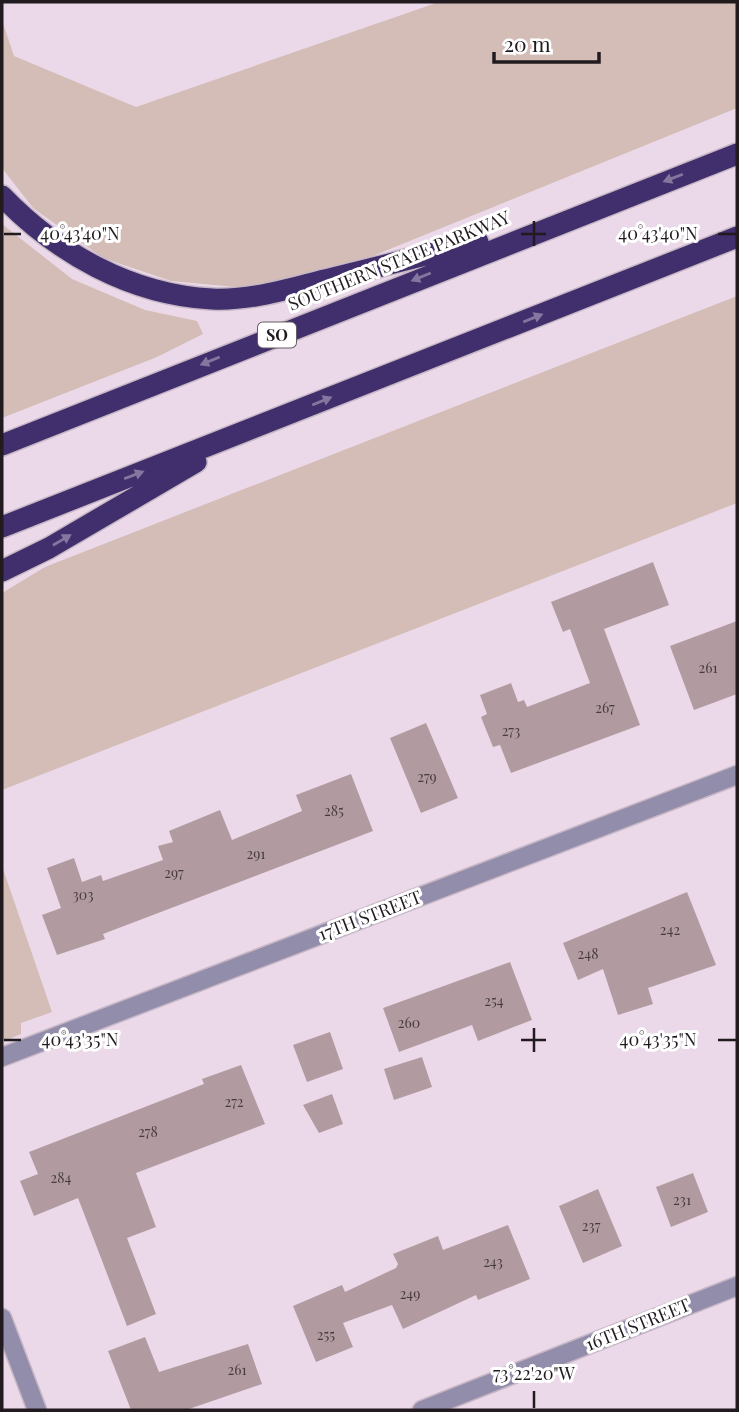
<svg xmlns="http://www.w3.org/2000/svg" width="739" height="1412" viewBox="0 0 739 1412" font-family="'Playfair Display',serif">
  <style>
    .green { fill: #d4bdb6 }
    .building { fill: #b29ba0 }
    .lines { fill: none; stroke-linecap: round; stroke-linejoin: round }
    .street-casing { stroke: #c7b7c5; stroke-width: 21 }
    .highway-casing { stroke: #c7b7c5; stroke-width: 24 }
    .street { stroke: #938dac; stroke-width: 18 }
    .highway { stroke: #412e6c; stroke-width: 21 }
    .oneway { fill: #84779f }
    .ticks { fill: none; stroke: #211b20; stroke-width: 2.5 }
    .labels { text-anchor: middle; stroke-width: 6; stroke-linejoin: round; paint-order: stroke }
    .number-label { font-size: 14px; fill: #453b40 }
    .shield { fill: #fff; stroke: #645f63; stroke-width: 2 }
    .shield-label { font-size: 16px; font-weight: bold; fill: #211b20 }
    .street-label { font-size: 18px; fill: #211b20; stroke: #fff }
    .ticks-label { font-size: 18px; text-anchor: middle; fill: #211b20; stroke: #fff; stroke-width: 6; stroke-linejoin: round; paint-order: stroke }
  </style>
  <rect width="100%" height="100%" fill="#ebd9e9"/>
  <path class="green" d="M439 2H737V108L321 277 246 288 171 281 103 258 33 208 2 168V20L14 56 136 107Z
    M2 224 72 279 145 310 197 321 203 334 157 357 2 418Z
    M737 296V503L2 790V593L45 567Z
    M2 866 52 1012 21 1023V1034L2 1042Z"/>
  <path class="building" d="M653 562 669 605 604 629 640 725 511 773 500 745 493 747 481 717 487 714 480 695 511 683 518 702 524 700 527 707 590 683 570 629 563 632 551 602Z
    M737 621V694L694 710 670 646Z
    M426 723 458 798 421 813 390 738Z
    M351 774 373 831 103 934 105 939 57 955 42 915 61 908 47 868 74 858 82 882 101 875 103 881 163 860 158 846 173 842 169 831 220 810 232 840 302 811 296 795Z
    M687 892 716 965 648 988 653 1004 618 1015 603 969 578 980 563 943Z
    M510 962 532 1020 478 1041 472 1025 399 1052 383 1008Z
    M330 1032 343 1069 307 1082 293 1045Z
    M422 1057 432 1087 394 1100 384 1069Z
    M241 1065 265 1124 136 1173 156 1227 127 1238 156 1314 127 1326 78 1198 34 1216 20 1181 38 1174 29 1152 204 1084 202 1079Z
    M332 1094 343 1124 319 1133 303 1105Z
    M693 1173 708 1212 671 1227 656 1187Z
    M598 1189 622 1246 583 1263 559 1206Z
    M508 1225 530 1279 478 1300 476 1295 403 1329 392 1305 343 1323 353 1347 316 1362 293 1306 342 1285 345 1292 396 1268 398 1264 393 1254 438 1236 443 1250Z
    M145 1337 159 1372 248 1344 262 1384 186 1410H131L108 1351Z"/>
  <g class="lines">
    <defs>
      <path id="street" d="M2 1057 737 775
        M2 1318 37 1410
        M422 1410 737 1286"/>
      <path id="highway" d="M2 196C57 253 131 295 212 299 253 301 294 287 333 278 381 266 429 254 478 242
        M2 445 737 154
        M2 527 737 237
        M2 571 49 548 196 462"/>
    </defs>
    <use href="#street" class="street-casing"/>
    <use href="#highway" class="highway-casing"/>
    <use href="#street" class="street"/>
    <use href="#highway" class="highway"/>
  </g>
  <defs><path id="oneway-solid" d="M-6-.8H1V-3.2L6.5 0L1 3.2V.8H-6Z" transform="scale(1.75)"/></defs>
  <g class="oneway">
    <use href="#oneway-solid" transform="translate(673 178) rotate(159)"/>
    <use href="#oneway-solid" transform="translate(421 277) rotate(158)"/>
    <use href="#oneway-solid" transform="translate(533 318) rotate(-22)"/>
    <use href="#oneway-solid" transform="translate(210 361) rotate(158)"/>
    <use href="#oneway-solid" transform="translate(322 401) rotate(-22)"/>
    <use href="#oneway-solid" transform="translate(134 475) rotate(-21)"/>
    <use href="#oneway-solid" transform="translate(62 540) rotate(-30)"/>
  </g>
  <path class="ticks" d="M534 221V246M4 234H21M521 234H546M718 234H736M534 1028V1052M4 1040H21M521 1040H546M718 1040H736M534 1391V1408"/>
  <g class="labels">
    <g class="number-label">
      <text x="708" y="673">261</text>
      <text x="605" y="713">267</text>
      <text x="511" y="736">273</text>
      <text x="427" y="782">279</text>
      <text x="334" y="816">285</text>
      <text x="256" y="859">291</text>
      <text x="174" y="878">297</text>
      <text x="83" y="900">303</text>
      <text x="670" y="935">242</text>
      <text x="588" y="959">248</text>
      <text x="494" y="1006">254</text>
      <text x="409" y="1028">260</text>
      <text x="234" y="1107">272</text>
      <text x="148" y="1137">278</text>
      <text x="61" y="1183">284</text>
      <text x="682" y="1205">231</text>
      <text x="591" y="1231">237</text>
      <text x="493" y="1267">243</text>
      <text x="410" y="1299">249</text>
      <text x="326" y="1340">255</text>
      <text x="237" y="1375">261</text>
    </g>
    <rect class="shield" x="258" y="322.5" width="38" height="25" rx="5"/>
    <g class="shield-label">
      <text x="277" y="341">SO</text>
    </g>
    <g class="street-label">
      <text transform="translate(399 261) rotate(-22)" y="6">SOUTHERN STATE PARKWAY</text>
      <text transform="translate(370 916) rotate(-21)" y="6">17TH STREET</text>
      <text transform="translate(638 1325) rotate(-22)" y="6">16TH STREET</text>
    </g>
  </g>
  <g class="ticks-label">
    <text x="80" y="240">40°43'40"N</text>
    <text x="658" y="240">40°43'40"N</text>
    <text x="80" y="1046">40°43'35"N</text>
    <text x="658" y="1046">40°43'35"N</text>
    <text x="534" y="1380">73°22'20"W</text>
  </g>
  <rect width="739" height="1412" fill="none" stroke="#211b20" stroke-width="7"/>
  <path d="M494 52v10h105v-10" fill="none" stroke="#211b20" stroke-width="3.5"/>
  <text x="504" y="52" font-size="21" fill="#211b20" stroke="#ffffff" stroke-width="5" paint-order="stroke">20 m</text>
</svg>
